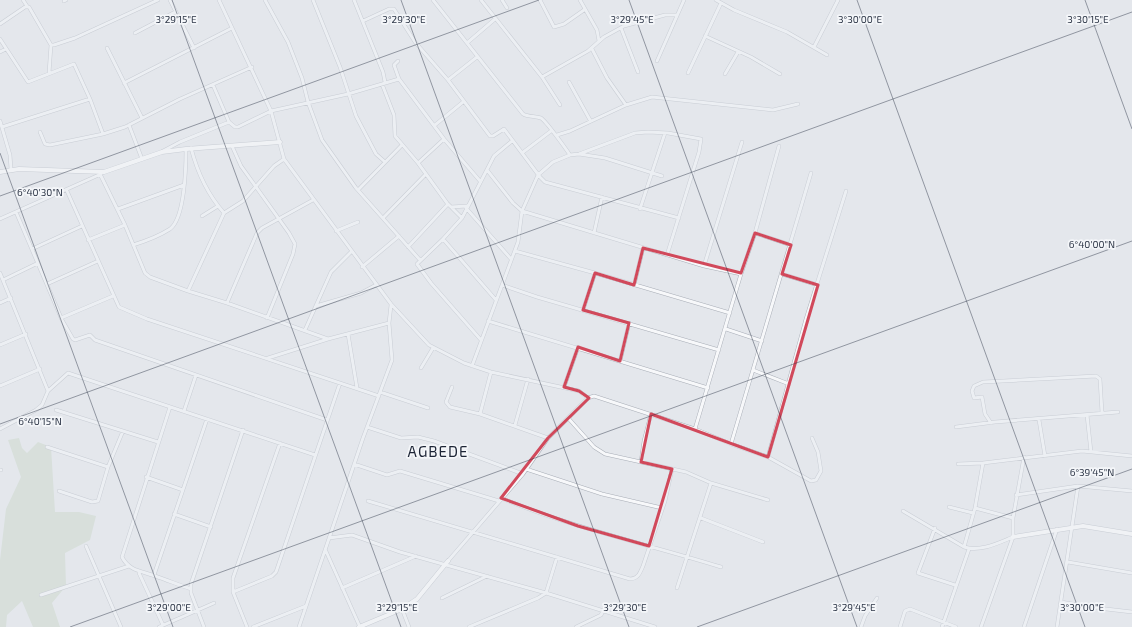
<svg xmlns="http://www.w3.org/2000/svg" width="1132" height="627" viewBox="0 0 1132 627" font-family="'Exo 2',sans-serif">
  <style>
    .green { fill: #c9d6c5 }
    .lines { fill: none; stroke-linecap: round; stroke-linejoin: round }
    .street-casing { stroke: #a9aeb7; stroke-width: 4 }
    .secondary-casing { stroke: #a9aeb7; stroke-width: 5 }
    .street { stroke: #f7f8fa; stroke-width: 3 }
    .secondary { stroke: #fff; stroke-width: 4 }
    .marked { fill: none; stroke: #d1495b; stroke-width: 3; stroke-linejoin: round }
    .ticks { fill: none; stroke: #2b3445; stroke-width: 1; stroke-opacity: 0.45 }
    .labels { text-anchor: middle; stroke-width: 3.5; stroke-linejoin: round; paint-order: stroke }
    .quarter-label { font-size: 15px; letter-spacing: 1px; fill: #1d2536; stroke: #f4f6f9 }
    .ticks-label { font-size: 10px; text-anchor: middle; fill: #2b3445; stroke: #f4f6f9; stroke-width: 3.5; stroke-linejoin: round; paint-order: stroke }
  </style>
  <rect width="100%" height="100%" fill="#e4e7ec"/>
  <path class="green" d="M19 438 22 448 27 453 38 442 51 447 55 512H79L96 516 90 540 65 553 66 586 52 603 60 627H33L22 601 7 615 6 627H0V560L6 509 21 477 8 440Z"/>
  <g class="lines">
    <defs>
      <path id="street" d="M23 0 27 6
        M170 0 194 48
        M219 0 271 111 284 159 391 304 429 345 464 363 491 372 579 391 588 398
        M265 0 288 42 302 78 308 102 322 140 356 188 420 260
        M313 0 340 67 356 116 376 154 385 162
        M354 0 383 72 385 82
        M433 0 523 114C528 117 535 116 541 118 546 121 566 149 570 155
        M481 0 542 77 560 105
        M502 0 507 8
        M540 0 554 27 564 24 584 10
        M580 0 597 30 599 41
        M716 0 734 10 787 32 827 55
        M64 1 66 0
        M363 21 389 9H394L415 42 448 80 490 136H493L504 129 540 177 545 182 679 218
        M0 24 25 7H29L51 45H54L75 38 158 0
        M621 28 638 72
        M135 33 175 12
        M705 36 751 57 780 74
        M0 39 28 82 74 64 90 99 103 134
        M467 43 495 19
        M814 47 838 0
        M107 48 142 118
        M592 49 607 78 626 105
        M0 52 6 49
        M398 61 394 65 399 79 444 139 480 181
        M657 61 684 0
        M49 73 51 45
        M688 73 721 3
        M725 74 738 52
        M542 77 588 51 604 37 624 26 665 15H677
        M448 80 477 57
        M569 82 590 120
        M124 83 232 28
        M382 84 394 115 395 136 418 163 447 203 462 218
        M213 85 229 122 235 127H238L271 111 348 94 399 79
        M0 121 10 155 11 169
        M129 125 142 159
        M435 125 463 102
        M2 127 90 99
        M40 132 45 144 50 145 103 134 125 127 180 99 252 67
        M557 135 570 131 626 105 652 97 773 110 798 104
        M232 146 241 166 289 233 295 244 293 254 267 318
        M191 148C197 171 208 195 224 213
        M163 151 180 142 229 122
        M522 153 551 131
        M579 154 605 158 662 176
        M418 163 444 139
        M487 170 513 203 522 211 704 266
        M100 174 125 225 145 273 150 277 188 291 224 213 243 201 274 166 284 159
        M358 190 402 145
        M67 191 119 307 147 319 379 396
        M451 207 467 206
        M466 208 511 259
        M118 209 184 185
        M640 209 665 133
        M16 212 62 320 73 339 75 340 90 335 95 340 327 420
        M202 216 218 206
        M384 217 425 175
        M0 219 101 174
        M336 231 358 222
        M594 233 602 197
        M755 233 791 245
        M443 239 462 218 494 156 512 141
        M88 240 125 225
        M133 245C146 241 159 236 170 229 185 218 186 166 186 149
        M408 247 448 204
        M32 249 82 226
        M515 251 595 273 583 310
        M362 267 399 236
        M0 273 48 391
        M595 273 730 313
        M741 274 704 266 742 142
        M782 274 818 285
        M3 280 38 263
        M47 284 98 261
        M502 285 537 297 719 350
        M634 285 643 248
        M188 291 227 303 328 339
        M0 303 11 298
        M227 303 257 233 262 228 313 200
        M316 306 361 293 376 285
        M61 318 113 296
        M488 321 708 388
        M726 329 762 341
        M305 330 331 272 351 252
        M348 334 357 388
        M481 340 431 283 417 264 443 239 496 300
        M0 345 26 334
        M268 358 328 339 389 323
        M620 361 629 323
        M472 366 518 242 522 211 538 175 553 162 570 155 579 154 635 133 648 132 668 133 701 139 699 152 667 255
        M421 368 433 348
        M753 370 789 384
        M0 386 40 369
        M452 387 446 402 450 407 480 414 548 438
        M564 387 578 347
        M380 392 428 408
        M170 407 122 557C129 571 142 571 155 576 167 580 179 585 191 589
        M56 410 158 442
        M184 411 196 375
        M480 414 491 372
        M1087 415 1091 452
        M569 419 594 447 605 454 686 472 711 483 768 500
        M1039 420 1045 456
        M991 423 985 414 982 397 974 398 972 391 974 386 983 382 1096 376 1100 379 1102 413
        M515 425 528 379
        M367 427 401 438 418 437 434 441 523 474
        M956 427 995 422 1118 412
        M0 429 36 410 42 405 48 391 68 373 315 455
        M695 429 741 274 755 233 779 146
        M731 444 811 173
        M47 447 108 467
        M768 457 806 319 846 191
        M641 462 644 441 651 414
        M354 464 387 475 400 471 499 501
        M958 464 983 463 1082 451 1132 456
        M526 469 602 494 662 508
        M0 470H1
        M146 477 183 490
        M59 491 92 502 98 501 108 467 123 431
        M1016 495 1078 486 1132 491
        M501 498C572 528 647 544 721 567
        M368 501 630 579C638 579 640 573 643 566L665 501 672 469
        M949 507 973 513
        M975 508 1013 518
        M903 511 964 547C981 552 998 543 1013 537
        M174 514 211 527
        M701 518 763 542
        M935 528 918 573 955 585
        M329 538 352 535 400 552 546 593 655 627
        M86 546 121 627
        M964 547 975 508 983 463
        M325 549 360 627
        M448 561 523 474 548 438 588 398 594 396 695 429 731 444 768 457 811 481 816 480 821 471 818 452 812 438
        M1068 562 1132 573
        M139 573 163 625
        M154 575 207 419
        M342 588 416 556
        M677 588 711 483
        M233 592 272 576 276 572 340 383
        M41 595 129 566
        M442 598 487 576
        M1061 602 1089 607 1132 612
        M402 609 409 627
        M159 627 214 603
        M204 627 191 593V584L243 430
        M247 627 233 592V578L280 443
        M253 627 306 606
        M299 627 363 438 392 360 389 323 391 305
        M469 627 538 598 546 593 557 557
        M576 627 601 615 603 611
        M861 627 865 616 877 598
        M900 627 905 611 910 609 956 627
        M942 627 969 549
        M981 627 1013 537V518L1024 457
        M1024 627 1057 529
        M1057 627 1078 486"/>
      <path id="secondary" d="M0 172 19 169 104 172 162 152 186 149 280 142
        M1013 537 1083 526 1132 534
        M359 627 402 609 417 599 448 561"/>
    </defs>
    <use href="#street" class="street-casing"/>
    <use href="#secondary" class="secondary-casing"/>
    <use href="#street" class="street"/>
    <use href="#secondary" class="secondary"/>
  </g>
  <path d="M0 0H1132V627H0ZM755 233 791 245 782 274 818 285 768 457 651 414 641 462 672 469 649 546 578 526 501 498 548 438 589 398 579 391 564 387 578 347 620 361 629 323 583 310 595 273 634 285 643 248 741 273Z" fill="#e4e7ec" fill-opacity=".55" fill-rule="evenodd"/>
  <path class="marked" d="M755 233 791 245 782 274 818 285 768 457 651 414 641 462 672 469 649 546 578 526 501 498 548 438 589 398 579 391 564 387 578 347 620 361 629 323 583 310 595 273 634 285 643 248 741 273Z"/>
  <path class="ticks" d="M172 0 401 627M401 0 629 627M629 0 857 627M857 0 1085 627M1085 0 1132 129M0 153 173 627M0 196 539 0M0 424 1132 12M70 627 1132 241M697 627 1132 469"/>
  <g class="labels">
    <g class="quarter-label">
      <text x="438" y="457">AGBEDE</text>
    </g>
  </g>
  <g class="ticks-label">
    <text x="1088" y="23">3°30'15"E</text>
    <text x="176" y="23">3°29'15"E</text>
    <text x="404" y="23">3°29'30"E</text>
    <text x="632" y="23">3°29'45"E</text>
    <text x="860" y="23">3°30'00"E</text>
    <text x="40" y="196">6°40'30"N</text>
    <text x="1092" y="248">6°40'00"N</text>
    <text x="40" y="425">6°40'15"N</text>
    <text x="1092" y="476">6°39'45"N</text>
    <text x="169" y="611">3°29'00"E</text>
    <text x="397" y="611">3°29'15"E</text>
    <text x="625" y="611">3°29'30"E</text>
    <text x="854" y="611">3°29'45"E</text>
    <text x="1082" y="611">3°30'00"E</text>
  </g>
</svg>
